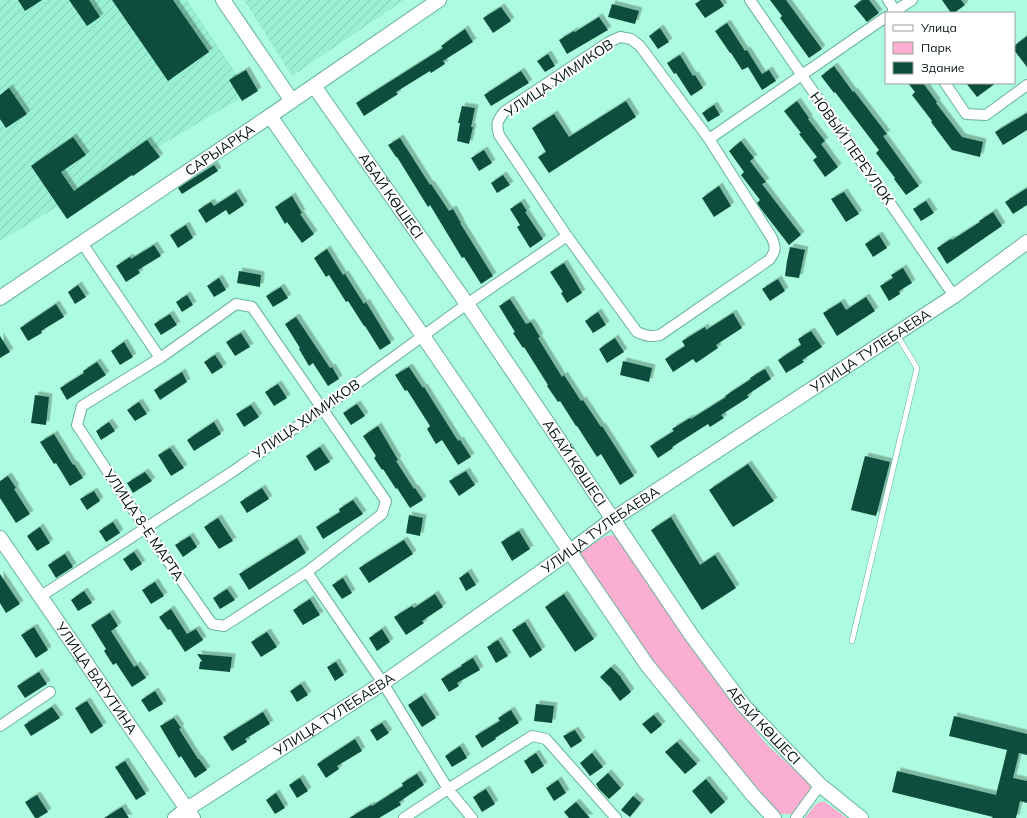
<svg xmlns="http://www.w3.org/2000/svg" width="1027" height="818" viewBox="0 0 1027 818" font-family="Mulish,sans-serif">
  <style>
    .industrial { fill: url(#industrial-furrows) }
    .green { fill: #faafd2 }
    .building { fill: #0c4d3c; filter: url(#shadow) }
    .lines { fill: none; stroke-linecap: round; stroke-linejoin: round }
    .lane-casing { stroke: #66b399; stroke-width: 6 }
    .street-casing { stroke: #66b399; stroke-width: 12 }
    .secondary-casing { stroke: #66b399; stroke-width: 16 }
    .lane { stroke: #fff; stroke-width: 5 }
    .street { stroke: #fff; stroke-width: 10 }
    .secondary { stroke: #fff; stroke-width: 14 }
    .labels { text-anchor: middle; stroke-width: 4; stroke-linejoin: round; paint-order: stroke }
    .street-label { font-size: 14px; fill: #00120b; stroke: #fff }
  </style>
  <defs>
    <pattern id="industrial-furrows" width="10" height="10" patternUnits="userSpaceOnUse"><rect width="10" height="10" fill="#9af0d2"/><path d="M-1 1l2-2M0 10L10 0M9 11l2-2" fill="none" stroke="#83cdb3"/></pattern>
    <filter id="shadow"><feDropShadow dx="3.5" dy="-3.5" stdDeviation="0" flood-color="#0004"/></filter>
  </defs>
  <rect width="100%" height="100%" fill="#aefce0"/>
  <path class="industrial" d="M0 0H187L249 93 0 241Z
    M244 0H404L292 76Z"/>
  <path class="green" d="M614 535 622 542 708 671 768 746 811 784 812 790 799 809 791 814H780L729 755 638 648 579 555 582 551 606 536Z
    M819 802H825L847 818H805L815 805Z"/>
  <path class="building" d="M18 0H42L25 11Z
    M69 0H89L100 17 87 26Z
    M112 0H173L209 52 168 81Z
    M701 0H720L724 6 705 18 695 4Z
    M770 0H786L822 49 809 58 780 18 782 16Z
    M862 0H869L879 13 867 22 854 6Z
    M942 0H961L965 5 954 13H951Z
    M612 4 639 11 635 24 608 17Z
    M501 7 511 21 493 33 483 18Z
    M599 17 608 30 567 54 559 40 574 31 575 32Z
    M727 23 745 51 747 50 762 74 769 70 776 81 762 90 748 67 742 70 731 53H730L715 31Z
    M660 28 669 42 658 49 649 36Z
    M465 29 473 42 443 61 445 64 431 73 430 71 396 92 398 94 364 116 356 103 443 48 441 46Z
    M1027 36V67L1014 50V46Z
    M548 54 555 66 545 72 537 61Z
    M680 55 693 76 695 75 703 88 691 96 676 73 674 74 667 63Z
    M834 66 853 92 854 91 887 134 883 136 919 186 906 195 894 179 895 178 876 153 879 150 835 92 834 93 821 76Z
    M246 70 258 91 242 101 229 80Z
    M521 71 529 83 491 106 484 95Z
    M908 83H923L937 102 936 103 962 137 983 142 980 157 952 150 931 122 932 121 912 95 915 92Z
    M966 83H996L977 97Z
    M9 88 27 114 6 128 0 119V95Z
    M626 101 636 117 549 173 538 157 546 152 532 128 554 114 569 137Z
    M797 101 809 118 808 119 825 141 821 144 838 167 825 177 813 160 817 157 799 134 801 133 784 111Z
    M714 105 720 115 708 122 702 113Z
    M462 106 475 108 471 127H473L469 144 457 141 460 123H458Z
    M1027 113V130L1003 145 995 132Z
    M73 137 86 155 61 172 74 191 147 140 160 157 133 176 132 175 67 219 31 166Z
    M400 138 430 185 431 184 449 211 453 209 461 223H460L493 276 481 284 464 257 462 258 430 205 428 207 397 157H396L388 145Z
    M741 141 754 158 750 161 766 182 762 184 801 235 789 245 761 209 757 203 760 200 741 175 744 172 729 151Z
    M484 150 492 163 479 171 471 158Z
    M214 165 218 171 182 194 178 188Z
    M503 175 510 185 497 193 491 183Z
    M719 186 731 206 714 217 702 198Z
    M1027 188V205L1013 214 1005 202Z
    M236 192 244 205 229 215 226 210 206 223 198 210 211 202 214 206Z
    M844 192 859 214 846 222 831 199Z
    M292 196 302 213 300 214 314 234 302 243 287 222 285 224 275 207Z
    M926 201 934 213 921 221 913 209Z
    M521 202 527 211 525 212 543 239 530 248 517 227 520 225 510 209Z
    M993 212 1002 226 947 264 937 248 951 239 952 240 980 222 979 221Z
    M186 225 193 238 178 248 170 235Z
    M879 235 887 248 873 257 865 244Z
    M154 245 161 256 138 270 140 273 126 282 116 266 130 257 131 259Z
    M790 247 805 250 799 278 785 276 787 261Z
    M327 249 343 275 345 274 364 304 366 302 391 343 380 350 365 326H364L348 301 346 302 329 275 326 277 314 258Z
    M564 263 582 293 567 303 561 293 563 292 550 272Z
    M903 268 912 283 899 291 900 294 889 301 880 286 893 278 891 275Z
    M239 271 261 275 260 287 237 283Z
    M219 278 226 290 214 297 207 286Z
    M778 279 785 291 770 301 762 289Z
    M78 285 86 297 75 304 68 292Z
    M281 287 288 298 273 307 266 296Z
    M187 295 193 305 182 312 176 302Z
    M866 297 875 311 837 336 823 313 841 302 846 310Z
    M510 299 526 324 531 322 540 337 538 338 562 377 564 375 581 401 583 400 601 427 602 426 634 476 620 485 601 454 597 457 577 426H576L560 401 558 402 547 386 548 385 524 347 523 348 513 333 515 332 499 306Z
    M56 304 64 317 41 331 42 333 28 341 20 328Z
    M598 312 606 325 593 333 585 321Z
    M733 313 742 328 716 345 718 348 696 363 693 359 673 372 665 359 685 346 682 341 705 327 706 330Z
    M170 314 177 325 161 335 154 324Z
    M296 317 330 368 332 367 339 379 328 386 313 363 309 366 299 349 300 348 285 324Z
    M811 331 822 347 802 360 804 362 786 373 778 360 801 345 798 339Z
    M241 333 250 347 235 356 226 342Z
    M0 336 10 352 0 358Z
    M615 338 624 352 607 363 599 349Z
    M124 342 133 357 120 365 111 351Z
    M215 355 223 367 212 374 204 362Z
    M623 361 652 368 649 382 620 375Z
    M97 362 106 375 67 400 60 388 84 373 83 371Z
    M409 367 423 388 424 387 458 441 460 440 471 457 458 465 442 440 436 444 427 429 430 426 407 390 405 391 395 375Z
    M765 369 771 379 747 395 749 397 721 415 724 418 710 427 708 424 672 447 673 448 658 458 650 446 674 431 672 429 690 418 691 419 726 397 725 396 751 379 750 378Z
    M182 372 187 382 160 400 154 390Z
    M278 384 287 398 274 406 265 392Z
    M35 395 49 397 46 425 31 423Z
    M139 402 147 414 135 421 127 410Z
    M357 404 365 416 351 425 343 413Z
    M251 405 259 417 244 427 236 414Z
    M109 422 115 431 101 440 96 431Z
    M214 422 221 434 194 451 187 440Z
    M378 426 398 460 396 461 414 489 415 488 423 500 410 508 397 488 396 489 383 469 382 470 374 458 376 456 363 436Z
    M54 434 73 465 74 464 83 478 70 486 56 463 54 464 40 442Z
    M320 447 330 462 315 471 306 456Z
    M170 448 184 468 171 476 158 455Z
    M865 456 890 462 876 516 851 510Z
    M748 464 774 501 733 527 709 490Z
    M466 471 475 485 459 496 449 481Z
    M145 472 152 481 133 493 127 483Z
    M8 476 16 488 14 489 30 514 16 523 0 498V481Z
    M262 488 269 499 247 513 240 502Z
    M94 491 100 501 87 510 80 499Z
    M353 500 363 514 323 539 316 527 340 512 339 509Z
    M409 515 423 518 420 536 406 533Z
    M671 517 700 565 715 555 736 588 702 610 651 530Z
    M218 518 233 541 219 549 204 527Z
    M113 522 120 533 106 542 99 531Z
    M40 527 50 543 37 551 27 536Z
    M519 531 530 549 512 561 501 542Z
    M190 536 197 547 183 557 175 545Z
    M297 538 306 553 249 590 239 574Z
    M404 540 413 554 369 583 359 568Z
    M134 552 142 564 131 571 123 559Z
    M65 554 73 567 56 578 48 565Z
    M468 572 476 585 466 591 459 578Z
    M0 574 20 604 6 613 0 603Z
    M343 578 352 593 342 599 332 585Z
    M155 582 164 596 151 604 142 590Z
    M227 589 235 600 220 609 213 598Z
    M84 591 92 603 78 611 71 600Z
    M435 594 443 607 422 621 424 623 406 635 394 617 412 606 414 608Z
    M564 594 594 639 575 652 545 607Z
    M310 599 320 615 303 625 293 610Z
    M171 609 187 634 196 629 203 640 185 652 170 629 168 630 159 617Z
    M110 613 118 626 111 631 134 667 137 665 146 678 132 687 116 663 113 665 104 651 106 649 91 625Z
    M525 622 542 650 530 658 512 630Z
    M34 627 48 650 36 658 21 635Z
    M382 629 390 642 377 651 369 638Z
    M267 632 277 647 261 657 251 642Z
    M498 640 508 656 496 663 487 647Z
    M197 654 232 657 230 672 199 669 200 662 202 661Z
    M473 658 480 670 457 683 459 686 449 692 441 679 462 666 461 665Z
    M336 662 344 675 335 681 327 667Z
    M611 667 621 677V678L631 692 620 701 611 689H612L600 677Z
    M39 672 47 684 25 698 17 686Z
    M301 684 308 695 297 702 290 691Z
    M155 691 163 704 149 712 141 700Z
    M422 696 436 718 422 727 408 705Z
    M87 701 103 726 91 734 75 708Z
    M536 704 554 706 552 723 534 721Z
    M52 707 60 718 31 736 24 725Z
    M511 710 519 723 495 738 496 739 482 748 475 736 500 721 498 718Z
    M263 712 270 724 245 739 247 742 232 751 223 737Z
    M654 715 662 725 651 734 642 724Z
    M954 716 1027 734V755L1019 753 1013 778 1027 781V803L1020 801 1016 818H992L993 817 892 792 897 771 996 795 1007 750 949 736Z
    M174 718 181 728 179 729 198 759H199L207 770 195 778 181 756 179 758 160 726Z
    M382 723 389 733 377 741 370 730Z
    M575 730 582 741 571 748 563 736Z
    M355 739 362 751 337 766 339 769 326 778 317 764Z
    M677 742 697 764 685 774 665 752Z
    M460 746 467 758 452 767 445 756Z
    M536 753 544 766 532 774 524 761Z
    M592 753 603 767 590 776 580 763Z
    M125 761 146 794 136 800 115 767Z
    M608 773 621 788 609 799 599 789 596 784Z
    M417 774 424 785 399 802 401 805 379 818H349L371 805 372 806 403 786 402 783Z
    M300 778 308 791 297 798 289 785Z
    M706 779 725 802 711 814 692 791Z
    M558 780 566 793 554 801 546 788Z
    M486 789 495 804 482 812 473 797Z
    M276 793 285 808 275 814 266 800Z
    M37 795 48 812 38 818H35L25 802Z
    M633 796 641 803 630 817 621 810Z
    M576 802 590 818H569L564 812Z
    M122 807 129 818H104Z"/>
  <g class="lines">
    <defs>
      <path id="lane" d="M852 641 917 368 897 335"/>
      <path id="street" d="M750 0 954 296
        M888 0 897 13
        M892 13 912 0
        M620 37 631 39 640 46 709 139 772 238C776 248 776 251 769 260L660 335C651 337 646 336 637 332L567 236 499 135C496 124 497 121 504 112L609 42Z
        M945 83 966 114 986 115 1027 85
        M709 139 886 17
        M82 243 160 358
        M236 304 252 307 386 501 382 514 307 572 224 626 212 624 145 528 77 425 82 406 160 358Z
        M307 572 383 683 448 789 472 818
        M41 596 232 472 322 409 467 304 567 236
        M0 726 50 692
        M404 818 448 789 532 736 546 739 616 818
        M796 818 820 785"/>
      <g id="secondary">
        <path d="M223 0 292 101"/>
        <path id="s1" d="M314 86 467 304 692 636 744 706 820 785 861 818"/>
        <path d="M270 116 423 336 647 665 752 794 774 818"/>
        <path id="s2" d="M0 298 270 116 439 0"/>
        <path id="s3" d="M0 538 193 818"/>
        <path id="s4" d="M175 818 187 809 383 683 569 552 613 519 954 296 1027 242"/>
      </g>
    </defs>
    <use href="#lane" class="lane-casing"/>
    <use href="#street" class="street-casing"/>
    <use href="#secondary" class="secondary-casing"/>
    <use href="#lane" class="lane"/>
    <use href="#street" class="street"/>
    <use href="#secondary" class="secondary"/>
  </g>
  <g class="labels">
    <g class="street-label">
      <text transform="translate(559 78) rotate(-34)" y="5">УЛИЦА ХИМИКОВ</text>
      <text transform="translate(852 148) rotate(55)" y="5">НОВЫЙ ПЕРЕУЛОК</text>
      <text dy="5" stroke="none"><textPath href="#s2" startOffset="265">САРЫАРҚА</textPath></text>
      <text dy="5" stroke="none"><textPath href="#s1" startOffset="134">АБАЙ КӨШЕСІ</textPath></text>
      <text dy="5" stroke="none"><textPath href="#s4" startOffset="838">УЛИЦА ТУЛЕБАЕВА</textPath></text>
      <text transform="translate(306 419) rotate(-35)" y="5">УЛИЦА ХИМИКОВ</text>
      <text dy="5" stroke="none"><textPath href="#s1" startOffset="458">АБАЙ КӨШЕСІ</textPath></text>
      <text transform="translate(144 525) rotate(56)" y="5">УЛИЦА 8-Е МАРТА</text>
      <text dy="5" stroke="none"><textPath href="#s4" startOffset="514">УЛИЦА ТУЛЕБАЕВА</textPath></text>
      <text dy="5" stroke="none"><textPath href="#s3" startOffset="170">УЛИЦА ВАТУТИНА</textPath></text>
      <text dy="5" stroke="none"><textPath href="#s4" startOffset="190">УЛИЦА ТУЛЕБАЕВА</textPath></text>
      <text dy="5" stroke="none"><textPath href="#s1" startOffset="782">АБАЙ КӨШЕСІ</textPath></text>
    </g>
  </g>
  <rect x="885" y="12" width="130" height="72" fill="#ffffff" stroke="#99a09d"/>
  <rect x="893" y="25" width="20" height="6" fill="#ffffff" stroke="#99a09d"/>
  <text x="921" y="32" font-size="12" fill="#00120b">Улица</text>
  <rect x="893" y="42" width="20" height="12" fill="#faafd2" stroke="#99a09d"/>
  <text x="921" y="52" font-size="12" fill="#00120b">Парк</text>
  <rect x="893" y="62" width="20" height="12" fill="#0c4d3c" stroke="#99a09d"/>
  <text x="921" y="72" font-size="12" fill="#00120b">Здание</text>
</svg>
